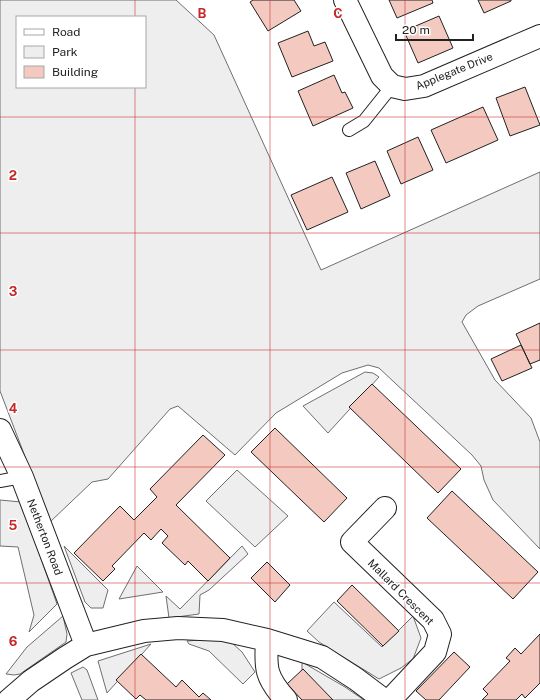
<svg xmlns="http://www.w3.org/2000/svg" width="540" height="700" viewBox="0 0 540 700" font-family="'Public Sans',sans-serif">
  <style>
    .green { fill: #eee; stroke: #6f6f6f; fill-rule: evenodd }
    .building { fill: #f3c9c0; stroke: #222 }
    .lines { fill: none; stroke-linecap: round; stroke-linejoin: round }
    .lane-casing { stroke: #222; stroke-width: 14 }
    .street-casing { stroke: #222; stroke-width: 24 }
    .lane { stroke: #fff; stroke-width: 12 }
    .street { stroke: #fff; stroke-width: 22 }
    .grid { fill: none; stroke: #c62828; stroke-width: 1; stroke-opacity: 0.55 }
    .labels { text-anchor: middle; stroke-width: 3; stroke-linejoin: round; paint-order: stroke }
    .street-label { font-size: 11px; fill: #222; stroke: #fff }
    .grid-label { font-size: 13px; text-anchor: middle; font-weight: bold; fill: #c62828; stroke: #fff; stroke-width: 3; stroke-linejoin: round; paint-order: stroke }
  </style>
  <rect width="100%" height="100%" fill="#fff"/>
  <path class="green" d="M0 0H176L214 35 321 270 540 172V279L478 306 466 315 462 322 495 380 531 418 540 442V549L493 500 484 480 481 466 472 455 379 368 368 365 342 373 276 413 235 455 178 406 170 409 108 479 92 482 50 522 0 391ZM17 17H145V87H17Z
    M365 372 373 373 379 377 328 433 303 406Z
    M237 470 288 516 255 547 206 501Z
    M0 500 21 502 57 604 29 632 34 615 18 547 0 546Z
    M64 546 108 590 103 608H91L85 602Z
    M242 546 248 554 209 590 200 595 199 614 169 618 166 596 180 609Z
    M137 566 163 592 119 599Z
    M334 602 382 647 413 616 421 638 413 659 401 668 379 679 319 642 307 631Z
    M63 616 67 634 66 642 20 674 14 675 6 674 27 647Z
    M213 639 231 642 242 652 255 672 243 684 209 651 189 644 187 641Z
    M151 644 107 693 98 661Z
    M302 662 345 687 364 700H330L302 670Z
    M83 667 87 670 98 700H82L71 673Z"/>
  <path class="building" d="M253 0H294L301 11 268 31 250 2Z
    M389 0H432L433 3 397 18Z
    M478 0H511V1L484 13Z
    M439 16 453 48 418 63 404 31Z
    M308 31 314 46 325 42 333 61 292 77 278 43Z
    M334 75 342 93 345 92 353 108 313 126 298 91Z
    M525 87 540 125 510 136 496 98Z
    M483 107 498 140 446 163 431 130Z
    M418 137 433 170 401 184 387 151Z
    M375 161 390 196 361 209 346 173Z
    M332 177 348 212 307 230 291 195Z
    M540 323V360L530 364 516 334Z
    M521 345 532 368 502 381 491 359Z
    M372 384 461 469 438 493 349 407Z
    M275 428 347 498 324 522 251 452Z
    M203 435 225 455 176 505 230 558 208 581 188 561 185 565 162 543 168 536 161 529 151 540 144 533 112 566 115 569 103 581 74 553 120 506 134 520 157 497 150 489Z
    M452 491 538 572 513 599 427 518Z
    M267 562 290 585 275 602 251 578Z
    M352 585 399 631 383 646 337 601Z
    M540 634V683L525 698 522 694 516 700H482L488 694 483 689 510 661 506 658 515 648 521 654Z
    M454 652 470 667 439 700H426L416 691Z
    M141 654 176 687 182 680 199 697 203 693 211 700H146L140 695 136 699 116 680Z
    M303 669 333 700H302L287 684Z"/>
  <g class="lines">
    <defs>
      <path id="lane" d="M349 130 364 121 392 86
        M0 481 22 477"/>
      <path id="street" d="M345 0 382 76 392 86 405 89 424 86 540 36
        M0 430 22 477 86 645
        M385 508 352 542 433 620 440 634 435 652 390 700
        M267 640C265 669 266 678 286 700
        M9 700 31 681 65 658 86 645 144 631 178 628 223 630 267 640 322 657 356 679 384 700"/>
    </defs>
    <use href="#lane" class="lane-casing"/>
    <use href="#street" class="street-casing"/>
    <use href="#lane" class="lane"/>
    <use href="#street" class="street"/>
  </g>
  <path class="grid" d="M135 0V17M270 0V700M405 0V700M135 87V700M0 117H540M0 233H540M0 350H540M0 467H540M0 583H540"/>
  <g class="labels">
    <g class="street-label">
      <text transform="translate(454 71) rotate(-22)" y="4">Applegate Drive</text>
      <text transform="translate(45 537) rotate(69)" y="4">Netherton Road</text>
      <text transform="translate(401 592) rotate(45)" y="4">Mallard Crescent</text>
    </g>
  </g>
  <g class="grid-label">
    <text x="202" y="18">B</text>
    <text x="338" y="18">C</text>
    <text x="13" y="180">2</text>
    <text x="13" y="296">3</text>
    <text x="13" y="413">4</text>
    <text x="13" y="530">5</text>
    <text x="13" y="646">6</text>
  </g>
  <rect x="16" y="16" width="130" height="72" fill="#ffffff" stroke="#a7a7a7"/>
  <rect x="24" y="29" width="20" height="6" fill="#ffffff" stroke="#a7a7a7"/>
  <text x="52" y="36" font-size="12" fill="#222222">Road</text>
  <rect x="24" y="46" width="20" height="12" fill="#eeeeee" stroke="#a7a7a7"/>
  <text x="52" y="56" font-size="12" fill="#222222">Park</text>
  <rect x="24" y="66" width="20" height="12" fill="#f3c9c0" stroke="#a7a7a7"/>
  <text x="52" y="76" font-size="12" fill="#222222">Building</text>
  <path d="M396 34v6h77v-6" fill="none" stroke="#222222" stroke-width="2"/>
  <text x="402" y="34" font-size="12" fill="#222222" stroke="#ffffff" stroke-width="3" paint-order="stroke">20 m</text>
</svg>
